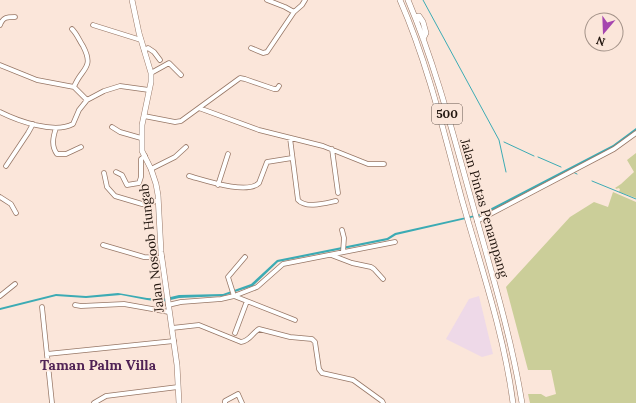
<svg xmlns="http://www.w3.org/2000/svg" width="636" height="403" viewBox="0 0 636 403" font-family="Lora,serif">
  <style>
    .commercial { fill: #eed9e8 }
    .green { fill: #cbce99 }
    .water { fill: #3cabb4 }
    .lines { fill: none; stroke-linecap: round; stroke-linejoin: round }
    .stream { stroke: #3cabb4; stroke-width: 1 }
    .minor-casing { stroke: #977766; stroke-width: 5.5 }
    .major-casing { stroke: #977766; stroke-width: 6 }
    .minor { stroke: #fff; stroke-width: 4 }
    .major { stroke: #fff; stroke-width: 5 }
    .labels { text-anchor: middle; stroke-width: 3.5; stroke-linejoin: round; paint-order: stroke }
    .shield { fill: #fbe6da; stroke: #63544c; stroke-width: 1 }
    .shield-label { font-size: 12px; font-weight: bold; fill: #22160f }
    .street-label { font-size: 13px; fill: #22160f; stroke: #fbe6da }
    .neighbourhood-label { font-size: 14px; font-weight: bold; fill: #502255; stroke: #fbe6da }
  </style>
  <rect width="100%" height="100%" fill="#fbe6da"/>
  <path class="commercial" d="M479 296 493 354 482 357 446 339 469 299Z"/>
  <path class="green" d="M636 153V198L619 192 620 189 618 188 617 189 615 188 621 184 634 172 627 160Z
    M613 192 636 202V403H530L528 394H541L546 397 556 394 551 370H528L506 287 570 217 594 202 608 207Z"/>
  <path class="water" d="M636 128V130L613 147 483 215 396 235 388 240 278 262 253 286 223 296 179 298 162 302 147 300 121 295 86 298 56 296 0 310V308L56 294 86 296 118 293 147 298 162 299 179 295 223 294 251 284 277 260 387 238 395 233 480 214 613 145Z"/>
  <g class="lines">
    <path class="stream" d="M423 0 499 140 506 172
      M504 142 534 156
      M538 157 561 167
      M573 172 577 174
      M592 181 636 199"/>
    <defs>
      <path id="minor" d="M267 0 285 7 294 12
        M0 25C3 17 7 17 15 17
        M93 25 141 40
        M72 29C77 34 79 40 83 46 95 69 81 68 74 87
        M251 48 263 53 267 52 294 12 302 5 305 0
        M144 50 148 48 154 52 160 60
        M0 65 37 80 74 87 87 100
        M151 73 169 63 181 75
        M199 108 259 130 323 146 368 164H384
        M0 112C18 121 54 134 73 124L79 110 87 100 104 91 120 86 149 90
        M144 116 175 122 181 121 240 78 245 79 274 89H277L279 86
        M112 127 120 132 141 138
        M56 128C53 137 51 146 57 154H66L81 147
        M290 138 298 200C306 209 326 203 336 201
        M332 149 338 193
        M6 166 28 133 33 124
        M151 169 175 157 186 147
        M116 172 122 175 127 185 139 183 141 177V159L145 156
        M104 173 107 187 115 196 142 204H149L158 200
        M189 176C204 180 247 195 259 183L267 162 292 158
        M218 185 228 154
        M0 197 11 204 16 213
        M477 221 614 149 636 133
        M342 230 344 238 343 252
        M103 245 144 257 162 258
        M331 255 352 263 371 267 374 269 383 279
        M245 257 228 277 234 296 295 320
        M0 296 15 284
        M75 305 81 306 124 304 169 312
        M168 305 181 302 221 299 234 296 257 287 283 264 395 242
        M42 307 52 403
        M172 328 199 325 241 342C250 341 252 333 259 329L290 337 312 339 315 342 319 369 322 373 353 380 382 401 383 403
        M235 333 247 301
        M47 354 174 341
        M94 403 106 396 178 387
        M225 403V401L238 394 242 403"/>
      <path id="major" d="M132 0 139 33 151 73V82L142 125V151L151 169 156 184 158 195 161 252 177 365 179 403
        M400 0C428 64 444 133 462 200 481 267 504 334 513 403
        M408 0C438 71 456 146 477 220 494 281 512 341 522 403
        M415 17 419 16 423 22 426 33 423 39"/>
    </defs>
    <use href="#minor" class="minor-casing"/>
    <use href="#major" class="major-casing"/>
    <use href="#minor" class="minor"/>
    <use href="#major" class="major"/>
  </g>
  <g class="labels">
    <rect class="shield" x="432" y="104" width="30" height="20" rx="3"/>
    <g class="shield-label">
      <text x="447" y="118">500</text>
    </g>
    <g class="street-label">
      <text transform="translate(485 208) rotate(74)" y="5">Jalan Pintas Penampang</text>
      <text transform="translate(151 248) rotate(-97)" y="5">Jalan Nosoob Hungab</text>
    </g>
    <g class="neighbourhood-label">
      <text x="98" y="370">Taman Palm Villa</text>
    </g>
  </g>
  <g transform="translate(604 32) rotate(199)"><circle r="19" fill="#fbe6da" stroke="#a49389"/>
  <path d="M0-3L7 15L0 10L-7 15Z" fill="#a546af"/>
  <text y="-6" font-size="11" font-weight="bold" text-anchor="middle" fill="#22160f">N</text>
  </g>
</svg>
